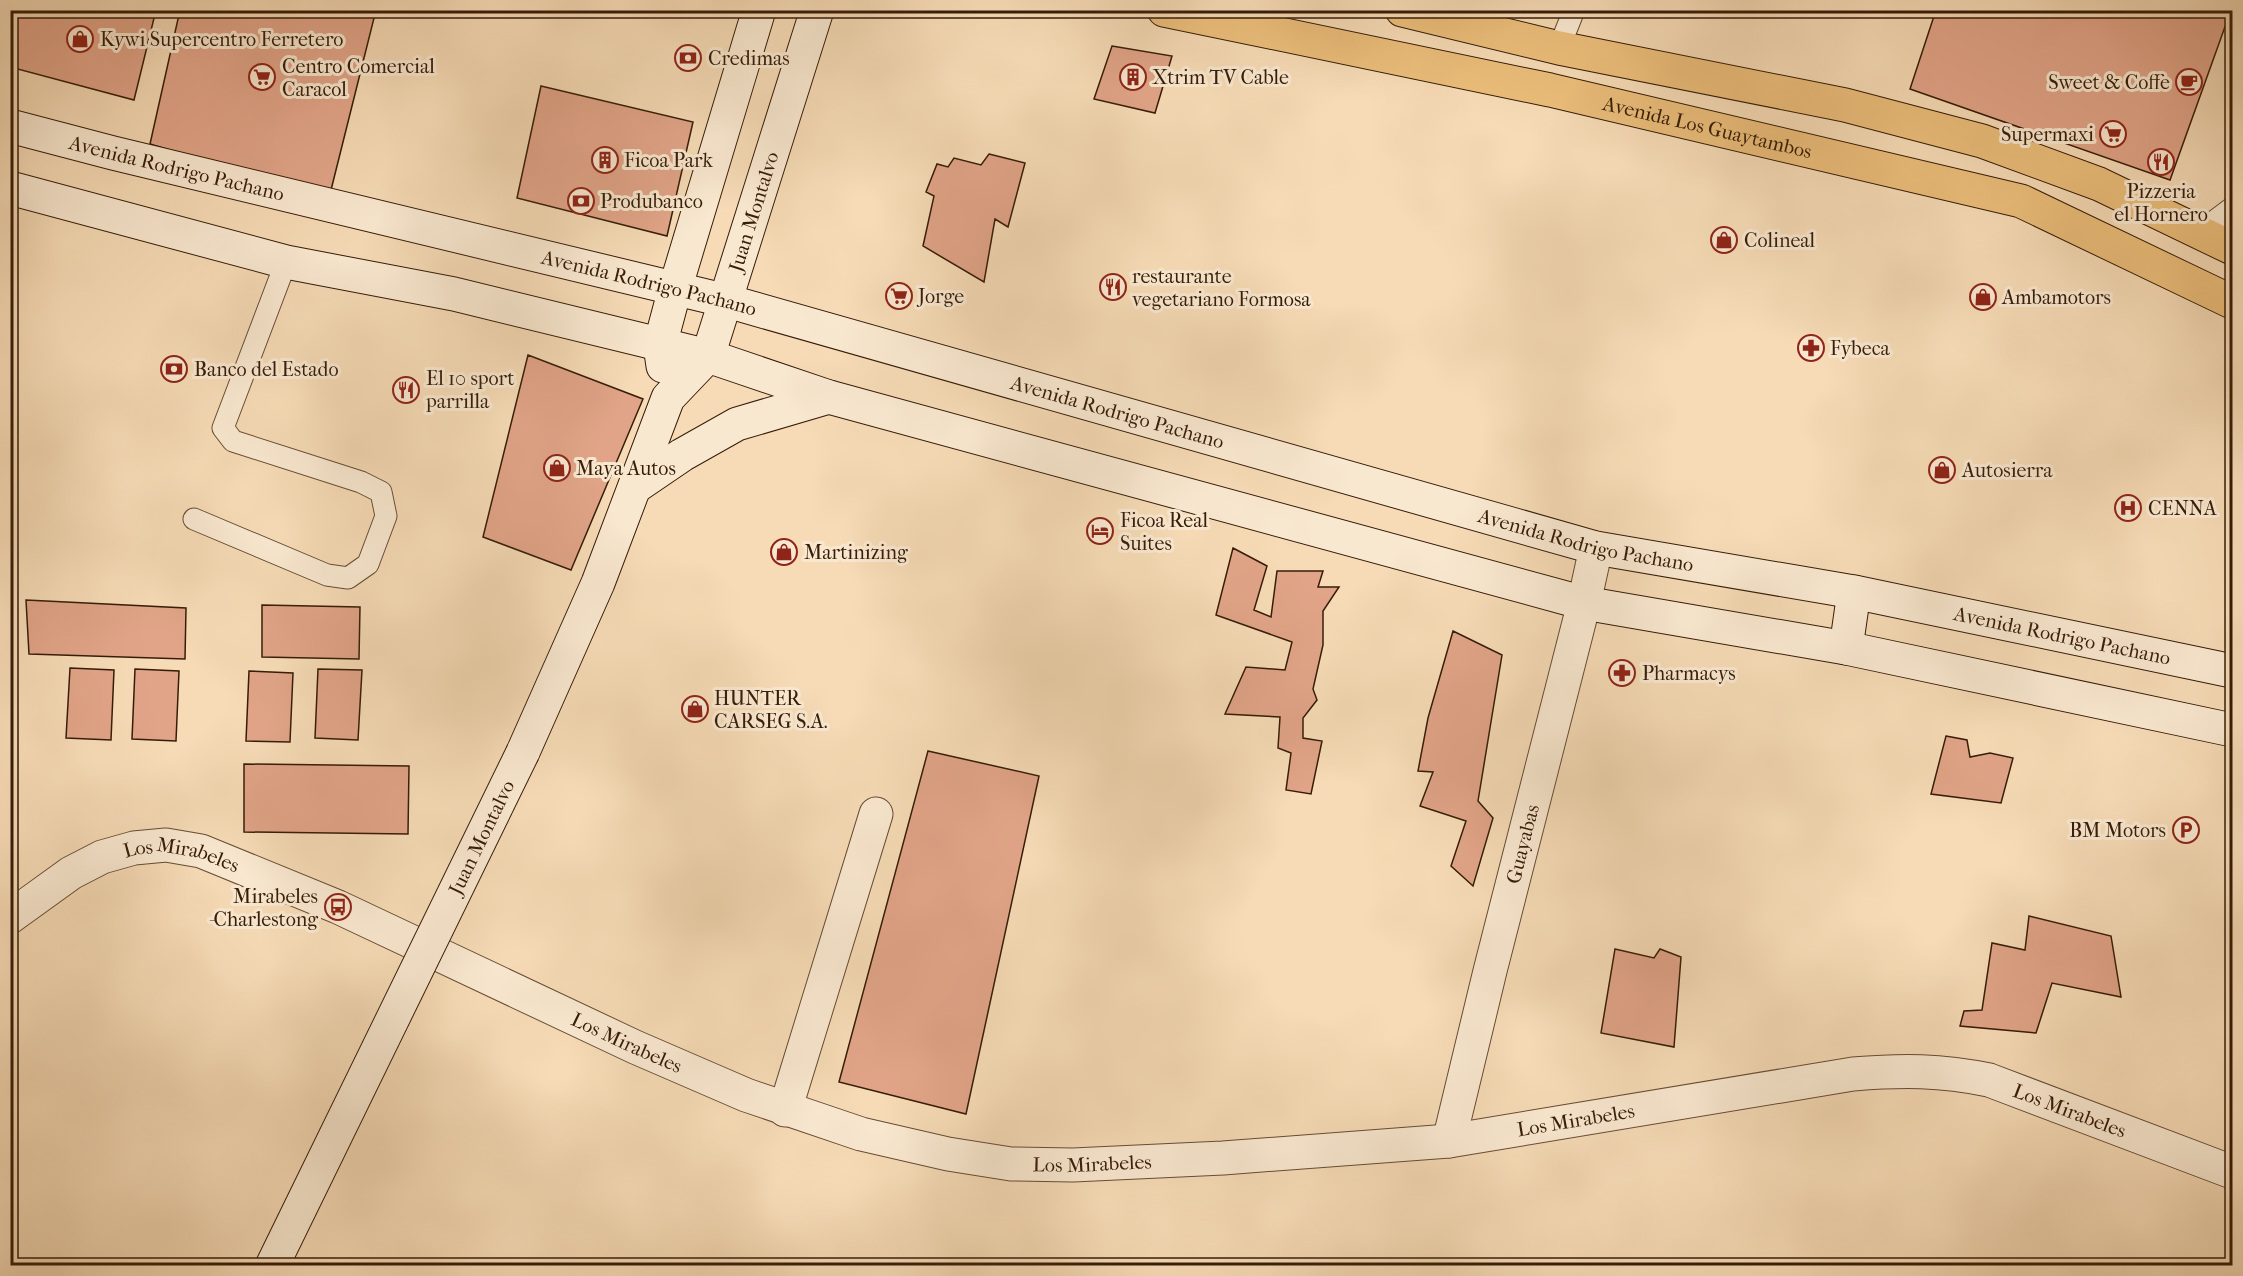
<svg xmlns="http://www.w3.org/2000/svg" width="2243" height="1276" viewBox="0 0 2243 1276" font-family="'IM FELL French Canon',serif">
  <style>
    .building { fill: #e1a488; stroke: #361c08; stroke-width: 1.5 }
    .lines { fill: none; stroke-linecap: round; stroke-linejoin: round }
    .service-casing { stroke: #664c34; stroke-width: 23 }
    .minor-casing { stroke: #664c34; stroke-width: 35 }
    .secondary-casing { stroke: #361c08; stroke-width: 35 }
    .primary-casing { stroke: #361c08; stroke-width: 35 }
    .service { stroke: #f9e8d0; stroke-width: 21 }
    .minor { stroke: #f9e8d0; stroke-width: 33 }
    .secondary { stroke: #f9e8d0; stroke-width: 33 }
    .primary { stroke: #ebbe7b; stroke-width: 33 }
    .secondary-bridge-casing { stroke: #361c08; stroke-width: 35; stroke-linecap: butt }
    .secondary-bridge { stroke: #f9e8d0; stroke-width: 33 }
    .labels { text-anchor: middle; stroke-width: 6; stroke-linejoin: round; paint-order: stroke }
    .poi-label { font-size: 20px; fill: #361c08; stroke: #f9e8d0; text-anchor: start }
    .street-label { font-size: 20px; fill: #361c08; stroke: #f9e8d0 }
  </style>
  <rect width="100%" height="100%" fill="#f6dbb6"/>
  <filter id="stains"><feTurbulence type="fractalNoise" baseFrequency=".00333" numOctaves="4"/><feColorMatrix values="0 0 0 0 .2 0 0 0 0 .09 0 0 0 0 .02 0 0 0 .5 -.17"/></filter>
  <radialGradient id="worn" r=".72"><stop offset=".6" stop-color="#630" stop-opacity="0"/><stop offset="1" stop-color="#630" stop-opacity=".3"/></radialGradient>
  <path class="building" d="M10 10H156L134 100 10 67Z
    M180 10H376L329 198 150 144Z
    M1936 10H2231L2170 180 1910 89Z
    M1112 46 1172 56 1155 113 1094 99Z
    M541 86 693 122 667 236 517 198Z
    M989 154 1025 163 1008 227 995 219 984 282 923 246 934 196 926 192 937 164 948 167 954 158 981 165Z
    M528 355 643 399 571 570 483 537Z
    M1233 548 1267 566 1254 610 1271 617 1277 571H1323L1318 587H1339L1323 611V645L1313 689 1317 700 1303 718V738L1322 741 1311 794 1286 790 1291 753 1278 748 1280 717 1225 714 1246 667 1285 670 1292 642 1216 615Z
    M26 600 186 608 185 659 29 654Z
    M262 605 360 607 359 659 262 657Z
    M1453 631 1502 655 1478 801 1493 818 1473 886 1451 866 1466 821 1420 806 1433 772 1418 771 1428 718Z
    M70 668 114 670 111 740 66 738Z
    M135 669 179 671 176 741 132 739Z
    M318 669 362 670 358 740 315 738Z
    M249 671 293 673 290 742 246 741Z
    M1946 736 1967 740 1970 757 1990 753 2013 758 2001 803 1931 794Z
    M928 751 1039 776 966 1114 839 1082Z
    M244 764 409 766 408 834 244 832Z
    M2029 916 2111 936 2121 997 2052 983 2036 1033 1960 1026 1964 1011 1982 1010 1992 943 2025 950Z
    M1615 949 1654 958 1660 949 1681 957 1674 1047 1601 1033Z"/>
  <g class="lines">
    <defs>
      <path id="service" d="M1559 48 1574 10
        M2200 232 2232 208
        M194 519 327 575 348 578 368 564 386 516 381 492 361 482 233 441 223 428 286 262"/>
      <g id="minor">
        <path id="s1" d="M10 917 71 873 102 857 134 848 166 845 201 851 338 907 635 1047 746 1095 861 1134 948 1154 1011 1164 1073 1165 1223 1158 1449 1141 1853 1074C1903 1070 1940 1070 1989 1080L2232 1172"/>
        <path d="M785 1110 876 814"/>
        <path id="s2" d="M1449 1141 1490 971 1584 603 1596 548"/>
      </g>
      <g id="secondary">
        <path id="s3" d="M10 126 113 153 727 301 1596 548 1854 592 2232 671"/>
        <path d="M10 188 286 262 454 294 708 356 829 397 1584 603 1846 648 2232 730"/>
        <path d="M663 366 660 345 675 289 759 10"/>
        <path d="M635 487 682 455 737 424 829 397"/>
        <path d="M1846 648 1854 592"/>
        <path id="s4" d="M523 752 598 583 668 398 708 356 817 10"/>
      </g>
      <g id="primary">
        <path id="s5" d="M1164 10 1550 90 2021 201 2232 302"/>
        <path d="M1402 10 1559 48 1845 105 1982 141 2099 184 2232 248"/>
      </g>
    </defs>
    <use href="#service" class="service-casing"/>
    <use href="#minor" class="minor-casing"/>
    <use href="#secondary" class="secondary-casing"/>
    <use href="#primary" class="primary-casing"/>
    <use href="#service" class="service"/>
    <use href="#minor" class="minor"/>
    <use href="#secondary" class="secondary"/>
    <use href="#primary" class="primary"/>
    <defs>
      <g id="secondary-bridge">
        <path id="s6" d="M272 1266 523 752"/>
      </g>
    </defs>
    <use href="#secondary-bridge" class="secondary-bridge-casing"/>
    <use href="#secondary-bridge" class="secondary-bridge"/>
  </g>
  <defs>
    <symbol id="shop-ring" viewBox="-11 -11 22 22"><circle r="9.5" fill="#f9e8d0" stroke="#8f2418" stroke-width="1.5"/><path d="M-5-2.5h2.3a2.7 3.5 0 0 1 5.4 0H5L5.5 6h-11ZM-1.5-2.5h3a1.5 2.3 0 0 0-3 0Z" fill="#8f2418"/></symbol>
    <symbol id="bank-ring" viewBox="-11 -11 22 22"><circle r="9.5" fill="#f9e8d0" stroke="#8f2418" stroke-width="1.5"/><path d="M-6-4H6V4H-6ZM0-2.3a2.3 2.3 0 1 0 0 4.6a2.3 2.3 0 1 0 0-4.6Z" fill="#8f2418"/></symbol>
    <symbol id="supermarket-ring" viewBox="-11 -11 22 22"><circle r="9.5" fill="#f9e8d0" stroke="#8f2418" stroke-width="1.5"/><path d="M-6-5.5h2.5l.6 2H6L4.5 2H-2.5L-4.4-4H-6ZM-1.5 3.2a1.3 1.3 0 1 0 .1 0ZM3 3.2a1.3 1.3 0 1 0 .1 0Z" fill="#8f2418"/></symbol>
    <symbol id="building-ring" viewBox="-11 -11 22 22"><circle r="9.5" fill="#f9e8d0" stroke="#8f2418" stroke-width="1.5"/><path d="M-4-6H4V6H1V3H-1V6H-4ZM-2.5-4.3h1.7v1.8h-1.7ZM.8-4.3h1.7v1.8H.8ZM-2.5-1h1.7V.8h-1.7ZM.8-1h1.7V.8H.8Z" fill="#8f2418"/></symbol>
    <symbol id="cafe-ring" viewBox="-11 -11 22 22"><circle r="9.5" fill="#f9e8d0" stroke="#8f2418" stroke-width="1.5"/><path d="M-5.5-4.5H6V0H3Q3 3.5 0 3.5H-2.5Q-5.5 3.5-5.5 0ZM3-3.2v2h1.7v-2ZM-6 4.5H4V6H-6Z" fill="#8f2418"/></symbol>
    <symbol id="restaurant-ring" viewBox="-11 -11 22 22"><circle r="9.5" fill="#f9e8d0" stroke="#8f2418" stroke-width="1.5"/><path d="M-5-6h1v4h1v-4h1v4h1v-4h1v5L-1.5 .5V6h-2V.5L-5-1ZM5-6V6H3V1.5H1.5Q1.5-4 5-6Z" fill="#8f2418"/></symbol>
    <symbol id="pharmacy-ring" viewBox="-11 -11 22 22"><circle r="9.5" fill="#f9e8d0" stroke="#8f2418" stroke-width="1.5"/><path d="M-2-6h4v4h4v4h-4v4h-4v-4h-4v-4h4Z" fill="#8f2418"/></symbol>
    <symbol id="hospital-ring" viewBox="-11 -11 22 22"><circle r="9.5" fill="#f9e8d0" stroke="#8f2418" stroke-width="1.5"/><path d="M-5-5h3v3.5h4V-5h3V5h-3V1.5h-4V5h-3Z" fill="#8f2418"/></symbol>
    <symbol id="hotel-ring" viewBox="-11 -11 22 22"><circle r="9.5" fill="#f9e8d0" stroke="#8f2418" stroke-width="1.5"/><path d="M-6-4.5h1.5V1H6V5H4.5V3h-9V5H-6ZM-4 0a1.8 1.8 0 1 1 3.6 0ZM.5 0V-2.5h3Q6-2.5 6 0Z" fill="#8f2418"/></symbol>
    <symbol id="parking-ring" viewBox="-11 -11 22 22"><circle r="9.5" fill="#f9e8d0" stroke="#8f2418" stroke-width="1.5"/><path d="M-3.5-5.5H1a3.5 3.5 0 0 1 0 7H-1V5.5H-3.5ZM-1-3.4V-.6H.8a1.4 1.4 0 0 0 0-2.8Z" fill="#8f2418"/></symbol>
    <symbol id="bus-ring" viewBox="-11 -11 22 22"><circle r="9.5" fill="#f9e8d0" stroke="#8f2418" stroke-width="1.5"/><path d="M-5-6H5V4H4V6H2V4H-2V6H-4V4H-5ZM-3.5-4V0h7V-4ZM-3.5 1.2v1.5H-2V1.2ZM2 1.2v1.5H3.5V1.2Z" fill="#8f2418"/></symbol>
  </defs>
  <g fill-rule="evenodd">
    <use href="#shop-ring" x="65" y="24" width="30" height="30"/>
    <use href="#bank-ring" x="673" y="43" width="30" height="30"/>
    <use href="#supermarket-ring" x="247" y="62" width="30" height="30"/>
    <use href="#building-ring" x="1118" y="62" width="30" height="30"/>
    <use href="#cafe-ring" x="2174" y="67" width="30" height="30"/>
    <use href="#supermarket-ring" x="2098" y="119" width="30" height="30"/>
    <use href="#building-ring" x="590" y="145" width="30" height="30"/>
    <use href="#restaurant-ring" x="2146" y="147" width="30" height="30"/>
    <use href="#bank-ring" x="566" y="186" width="30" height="30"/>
    <use href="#shop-ring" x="1709" y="225" width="30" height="30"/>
    <use href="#restaurant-ring" x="1098" y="272" width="30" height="30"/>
    <use href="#supermarket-ring" x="884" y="281" width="30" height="30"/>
    <use href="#shop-ring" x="1968" y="282" width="30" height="30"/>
    <use href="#pharmacy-ring" x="1796" y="333" width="30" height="30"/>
    <use href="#bank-ring" x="159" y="354" width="30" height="30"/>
    <use href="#restaurant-ring" x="391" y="375" width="30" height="30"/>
    <use href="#shop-ring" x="542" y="453" width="30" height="30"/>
    <use href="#shop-ring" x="1927" y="455" width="30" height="30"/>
    <use href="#hospital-ring" x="2113" y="493" width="30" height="30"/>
    <use href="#hotel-ring" x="1085" y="516" width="30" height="30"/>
    <use href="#shop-ring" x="769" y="537" width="30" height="30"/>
    <use href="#pharmacy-ring" x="1607" y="658" width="30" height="30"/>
    <use href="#shop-ring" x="680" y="694" width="30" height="30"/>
    <use href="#parking-ring" x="2171" y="815" width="30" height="30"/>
    <use href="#bus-ring" x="323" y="892" width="30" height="30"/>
  </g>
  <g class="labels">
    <g class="poi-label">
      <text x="100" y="46">Kywi Supercentro Ferretero</text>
      <text x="708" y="65">Credimas</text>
      <text x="282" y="73">Centro Comercial<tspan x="282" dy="23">Caracol</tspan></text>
      <text x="1152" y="84">Xtrim TV Cable</text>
      <text x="2170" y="89" text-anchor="end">Sweet &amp; Coffe</text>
      <text x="2094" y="141" text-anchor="end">Supermaxi</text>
      <text x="624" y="167">Ficoa Park</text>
      <text x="2161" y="198" text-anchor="middle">Pizzeria<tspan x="2161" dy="23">el Hornero</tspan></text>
      <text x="600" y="208">Produbanco</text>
      <text x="1744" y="247">Colineal</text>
      <text x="1132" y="283">restaurante<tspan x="1132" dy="23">vegetariano Formosa</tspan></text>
      <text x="918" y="303">Jorge</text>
      <text x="2002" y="304">Ambamotors</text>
      <text x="1830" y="355">Fybeca</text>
      <text x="194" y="376">Banco del Estado</text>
      <text x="426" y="385">El 10 sport<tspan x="426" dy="23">parrilla</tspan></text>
      <text x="576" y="475">Maya Autos</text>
      <text x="1962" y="477">Autosierra</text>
      <text x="2148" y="515">CENNA</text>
      <text x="1120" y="527">Ficoa Real<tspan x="1120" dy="23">Suites</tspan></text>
      <text x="804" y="559">Martinizing</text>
      <text x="1642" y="680">Pharmacys</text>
      <text x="714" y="705">HUNTER<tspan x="714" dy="23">CARSEG S.A.</tspan></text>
      <text x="2166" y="837" text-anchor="end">BM Motors</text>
      <text x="318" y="903" text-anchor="end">Mirabeles<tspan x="318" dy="23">-Charlestong</tspan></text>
    </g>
    <g class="street-label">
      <text dy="7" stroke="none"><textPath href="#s5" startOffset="556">Avenida Los Guaytambos</textPath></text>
      <text dy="7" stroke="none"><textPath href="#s3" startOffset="172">Avenida Rodrigo Pachano</textPath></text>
      <text dy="7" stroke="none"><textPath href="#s4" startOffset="592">Juan Montalvo</textPath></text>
      <text dy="7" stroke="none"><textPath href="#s3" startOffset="658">Avenida Rodrigo Pachano</textPath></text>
      <text dy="7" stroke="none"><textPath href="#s3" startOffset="1144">Avenida Rodrigo Pachano</textPath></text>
      <text dy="7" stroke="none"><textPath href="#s3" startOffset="1630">Avenida Rodrigo Pachano</textPath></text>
      <text dy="7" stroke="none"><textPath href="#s3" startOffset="2116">Avenida Rodrigo Pachano</textPath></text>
      <text dy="7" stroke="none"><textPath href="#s6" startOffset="477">Juan Montalvo</textPath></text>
      <text dy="7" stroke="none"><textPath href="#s2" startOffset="306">Guayabas</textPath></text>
      <text dy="7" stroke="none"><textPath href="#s1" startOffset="192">Los Mirabeles</textPath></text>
      <text dy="7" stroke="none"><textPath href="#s1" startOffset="678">Los Mirabeles</textPath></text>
      <text dy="7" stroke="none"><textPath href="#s1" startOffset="2154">Los Mirabeles</textPath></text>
      <text dy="7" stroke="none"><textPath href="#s1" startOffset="1650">Los Mirabeles</textPath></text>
      <text dy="7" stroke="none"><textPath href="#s1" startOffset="1164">Los Mirabeles</textPath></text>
    </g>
  </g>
  <rect width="2243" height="1276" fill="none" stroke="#f6dbb6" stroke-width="36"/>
  <rect x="12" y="12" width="2219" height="1252" fill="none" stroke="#361c08" stroke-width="3"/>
  <rect x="18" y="18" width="2207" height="1240" fill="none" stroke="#361c08" stroke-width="1.5"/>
  <rect width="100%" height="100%" filter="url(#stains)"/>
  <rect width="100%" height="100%" fill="url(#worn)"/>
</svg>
